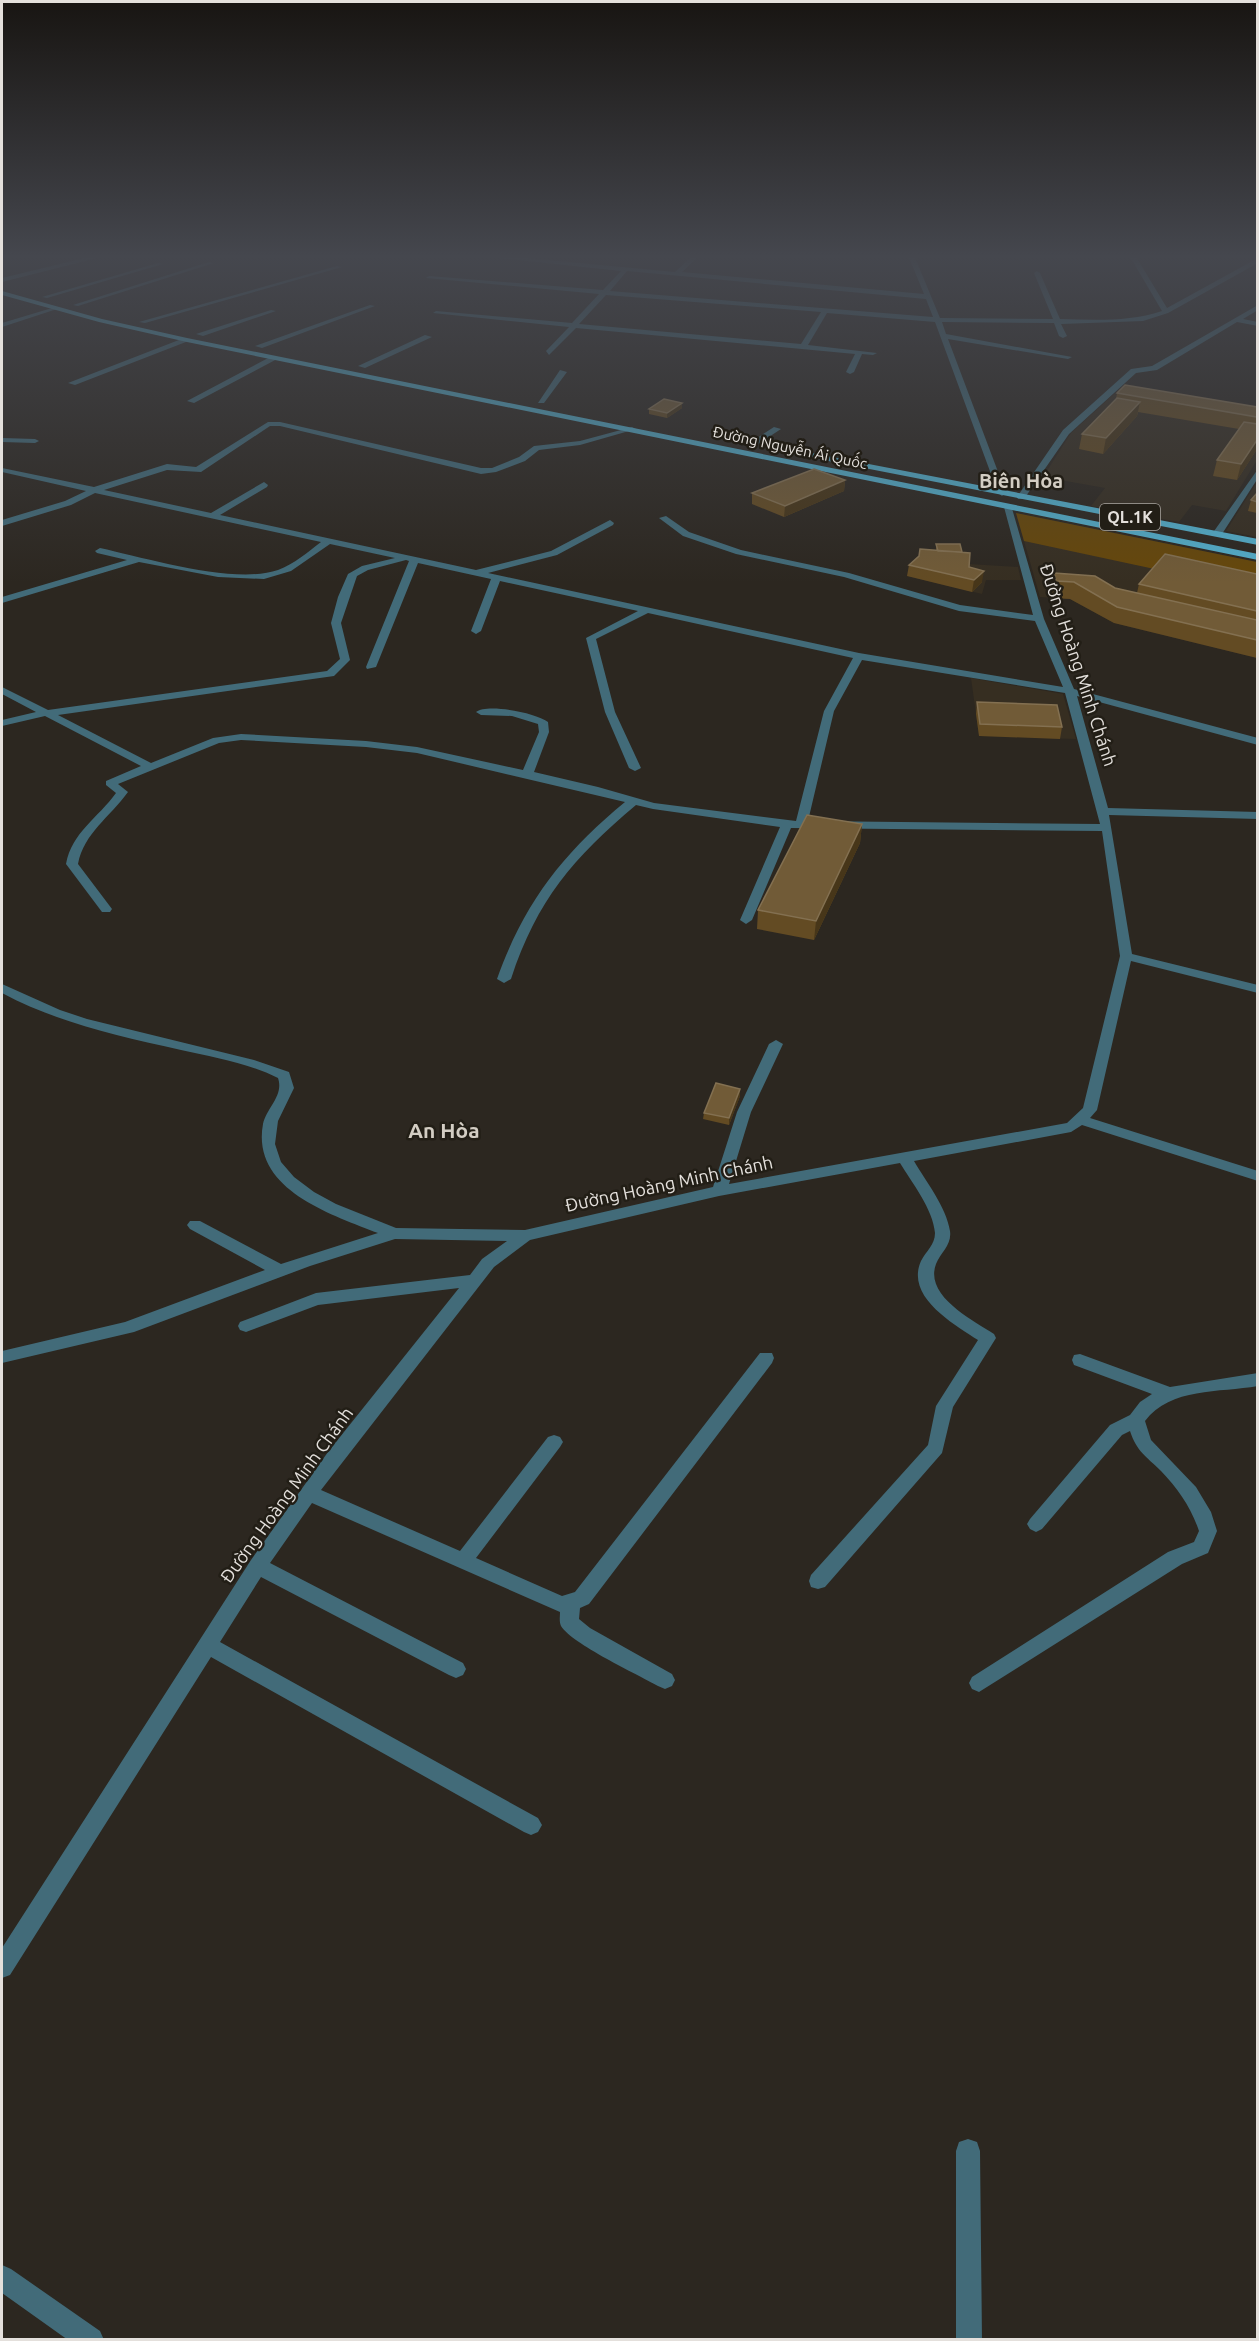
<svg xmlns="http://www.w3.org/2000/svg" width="1259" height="2341" viewBox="0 0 1259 2341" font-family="Ubuntu,sans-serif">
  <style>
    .built { fill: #362e21 }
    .green { fill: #66470a }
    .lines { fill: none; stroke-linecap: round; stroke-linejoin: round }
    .minor { fill: #426b79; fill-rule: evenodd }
    .major { fill: #53aeca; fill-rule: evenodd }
    .wall { fill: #634b23 }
    .shaded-wall { fill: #473619 }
    .building { fill: #715b37; stroke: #837051; stroke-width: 1.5 }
    .labels { text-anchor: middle; stroke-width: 5; stroke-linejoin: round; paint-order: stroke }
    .far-street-label { font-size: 15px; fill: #e4e0dc; stroke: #221e16 }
    .shield { fill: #221e16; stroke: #aaa6a1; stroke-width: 1.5 }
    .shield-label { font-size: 16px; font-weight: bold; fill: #e4e0dc }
    .street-label { font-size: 18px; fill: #e4e0dc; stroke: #221e16 }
    .far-district-label { font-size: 20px; font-weight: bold; fill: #d3cdc3; stroke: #221e16 }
    .quarter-label { font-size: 21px; font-weight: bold; fill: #d3cdc3; stroke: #221e16 }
  </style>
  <rect width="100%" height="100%" fill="#2c2720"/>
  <path class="built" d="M1114 394 1257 421V460L1226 511 1192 505 1179 522 1091 506 1105 488 1043 477 1071 433Z
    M1257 482V537L1226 531Z
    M1016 513 1257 562V658L1114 623 1070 599 1040 597Z
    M919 561 1018 567 1021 580H986L982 594 907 576Z
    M971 678 1063 694 1076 739 979 736Z"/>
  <path class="green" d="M1016 513 1257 562V591L1024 541Z"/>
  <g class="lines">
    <path class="minor" d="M97 255H109L2 282V278Z
      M469 255H495L675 272 693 255H700L682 272 924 294 908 255H914L940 318 1053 319 1034 273 1037 271 1040 273 1060 319C1095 320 1129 322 1162 311L1129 255H1135L1167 308 1258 258V263L1168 313 1143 321 1061 324 1067 336 1063 338 1059 336 1054 323 942 322 946 334 1072 357 1068 359 948 339 1006 493 1002 496 998 493 935 322 827 313 808 345 877 353 873 355 862 354 854 372 850 374 846 372 855 354 576 328 549 355 546 351 569 327 433 313 436 311 572 323 599 294 426 278 429 276 603 290 621 271ZM627 271 926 299 933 317 610 291ZM606 295 821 312 801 344 579 324Z
      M209 262 214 263 78 306 73 305Z
      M158 263 163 264 47 298 42 297Z
      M337 266 342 267 145 323 139 322Z
      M370 305 375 306 262 348 255 346Z
      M1258 305V310L1243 319 1258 322V326L1237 322 1157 370 1136 373 1069 434 1024 499H1018L1017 497 1063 430 1131 369 1152 366Z
      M52 308 57 309 2 327V323Z
      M271 310 276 311 203 336 196 334Z
      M425 335 432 337 365 368 358 366Z
      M184 338 191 340 75 385 68 383Z
      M272 356 279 358 194 403 187 401Z
      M560 370 567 372 544 403H538Z
      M268 422H280L481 468H492L519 457 534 446 580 441 632 427 636 429 580 445 539 450 525 461 496 472 481 474 280 426H270L201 472 167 470 104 490 211 513 264 482 268 485 267 487 220 515 476 570 551 551 610 520 614 523 613 525 557 555 488 573 859 653 1063 687 1035 621 959 611 844 577 736 554 683 536 659 518 666 516 689 532 741 550 849 573 960 605 1033 615 1004 507 1011 505 1044 619 1074 689 1258 738V745L1077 696 1108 808 1258 812V819L1109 815 1132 954 1258 985V993L1131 961 1097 1110 1090 1118 1258 1171V1181L1082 1125 1071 1132 914 1161C926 1182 946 1206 950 1231 952 1245 941 1252 936 1264 924 1296 973 1320 994 1334L996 1338 953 1407 942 1453 825 1587 818 1589 811 1587 809 1581 811 1575 928 1445 936 1406 978 1340C954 1324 905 1297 921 1261 926 1251 935 1245 935 1233 933 1209 912 1183 900 1163L719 1196 530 1240 494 1267 321 1490 460 1551 548 1437 554 1435 560 1437 563 1442 560 1447 476 1558 562 1596 575 1592 760 1353H772L774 1358 772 1363 589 1604 580 1608 579 1619 590 1628 672 1674 675 1680 672 1686 665 1689 658 1686C637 1674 572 1644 561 1626 559 1621 560 1617 560 1612L312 1503 270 1563 463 1663 466 1669 463 1675 456 1678 449 1675 261 1577 220 1642 538 1818 542 1825 538 1832 531 1835 524 1832 211 1657 10 1975 2 1978V1948L251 1560 328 1452 459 1288 318 1305 246 1332 240 1330 238 1326 240 1322 316 1293 470 1275 482 1259 507 1241 395 1239 310 1266 134 1332 2 1363V1351L125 1322 265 1270 190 1229 187 1225 190 1221H200L281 1264 378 1233C330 1214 251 1189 263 1124 267 1107 284 1096 278 1078 248 1063 213 1057 181 1050 119 1036 58 1023 2 993V984L60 1010 87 1019 254 1060 289 1072 294 1088 278 1121 275 1144 281 1162 294 1177 314 1192 336 1204 396 1228 525 1230 713 1187 737 1112 769 1044 776 1040 783 1044 751 1112 729 1184 1067 1123 1083 1108 1120 956 1102 831 791 828 752 920 746 924 740 920 780 827 653 809 636 805C573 858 537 900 511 979L504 983 497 979C524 903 563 853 625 802L417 753 366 747 241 740 219 743 118 784 128 792C110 817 84 833 78 864L112 909 110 912H102L66 864C72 832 98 818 116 793L106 785V781L141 766 45 716 2 726V720L36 712 2 694V687L48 710 327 671 340 659 331 623 338 597 348 574 362 566 395 558 330 544 291 571 264 579 218 577 139 562 2 603V597L127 560 97 553 95 551 100 548C146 558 235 585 278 570 294 564 308 552 321 542L95 493 71 505 2 526V520L65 501 86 491 2 472V468L94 487 167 464 196 467ZM406 560 409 561 366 667 367 669 376 667 418 563 491 579 471 631 476 634 481 631 500 581 638 611 586 638 605 712 629 768 635 771 641 768 615 712 596 639 648 613 853 658 824 711 796 821 654 803 598 787 534 772 549 732 548 722C537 713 487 703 476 712L481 715 512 716 538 724 539 732 523 770 417 747 366 741 241 734 213 738 151 763 58 715 334 676 350 660 341 623 357 576 368 570ZM862 660 1065 693 1100 824 808 821 834 711Z
      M774 427 781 429 755 446 748 444Z
      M2 438 35 439 39 441 35 443 2 442Z
      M1258 469V478L1222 534 1214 536 1212 534Z
      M1080 1354 1170 1387 1258 1373V1386C1219 1393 1171 1387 1145 1421L1151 1440 1196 1487 1211 1512 1217 1531 1208 1553 1182 1564 979 1692 972 1689 969 1683 972 1677 1168 1552 1194 1542 1199 1531C1191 1507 1178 1489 1161 1471 1146 1456 1137 1452 1130 1431L1122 1435 1042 1529 1036 1532 1030 1529 1027 1524 1030 1519 1110 1425 1130 1415 1140 1402 1152 1394 1074 1365 1072 1360 1074 1355Z
      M968 2139 977 2142 980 2151 982 2340H956V2151L959 2142Z
      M2 2265 11 2269 100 2331 104 2340H68L2 2293Z"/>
    <path class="major" d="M2 291 102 319 187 338 1258 554V560L187 342 99 322 2 295Z
      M770 445 1258 539V545L767 449V445Z"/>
  </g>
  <path class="wall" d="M1117 393 1257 407V449L1237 480 1213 476 1217 460 1239 429 1138 412 1137 416 1103 454 1079 449 1082 434 1116 399Z
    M682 403V408L667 418 649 414V409Z
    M845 480 844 491 784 517 752 504V493Z
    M1257 493V513L1248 511 1251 500Z
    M936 544 962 552 969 567 982 582 972 592 907 576 909 565 936 550Z
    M1054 573 1137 593 1139 584 1257 574V658L1114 623 1070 599 1053 598 1052 589Z
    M977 702 1062 727 1060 739 979 736 976 714Z
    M862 824 860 843 814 940 757 929 758 910Z
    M740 1096 729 1125 703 1119 704 1113Z"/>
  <path class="shaded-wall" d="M1140 402 1137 416 1103 454 1106 438Z
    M682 403V408L667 418V413Z
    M1257 440V449L1237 480 1241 464Z
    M845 480 844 491 784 517 785 506Z
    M984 571 982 582 972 592 974 580Z
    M862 824 860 843 814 940 816 921Z
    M740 1089V1096L729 1125V1118Z"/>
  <path class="building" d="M1125 385 1257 407V417L1117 393Z
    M1117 398 1140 402 1106 438 1082 434Z
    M664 399 682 403 667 413 649 409Z
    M1244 422 1257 424V440L1241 464 1217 460Z
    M814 469 845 480 785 506 752 493Z
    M1257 493V502L1251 500Z
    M936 544H960L962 552 938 551Z
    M920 549 970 553 969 567 984 571 974 580 909 565 919 556Z
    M1165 554 1257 574V611L1139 584Z
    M1054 573 1095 576 1115 588 1257 620V640L1117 607 1074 582 1056 581Z
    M977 702 1057 705 1062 727 980 724Z
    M807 815 862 824 816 921 758 910Z
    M716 1083 740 1089 729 1118 704 1113Z"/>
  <linearGradient id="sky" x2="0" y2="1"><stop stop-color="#181512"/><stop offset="0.44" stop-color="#45474e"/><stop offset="1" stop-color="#45474e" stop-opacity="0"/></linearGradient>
  <rect width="1259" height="583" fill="url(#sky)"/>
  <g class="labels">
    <g class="far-street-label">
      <text transform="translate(790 448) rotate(12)" y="5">Đường Nguyễn Ái Quốc</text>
    </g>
    <rect class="shield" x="1100" y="504" width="60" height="26" rx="4.5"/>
    <g class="shield-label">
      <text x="1130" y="523">QL.1K</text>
    </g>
    <g class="street-label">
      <text transform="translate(1078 665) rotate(72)" y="6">Đường Hoàng Minh Chánh</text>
      <text transform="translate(669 1184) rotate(-12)" y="6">Đường Hoàng Minh Chánh</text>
      <text transform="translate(287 1495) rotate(-54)" y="6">Đường Hoàng Minh Chánh</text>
    </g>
    <g class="far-district-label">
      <text x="1021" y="488">Biên Hòa</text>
    </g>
    <g class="quarter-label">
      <text x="444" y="1138">An Hòa</text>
    </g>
  </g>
  <rect width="1259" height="2341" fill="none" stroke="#e4e0dc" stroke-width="6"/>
</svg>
